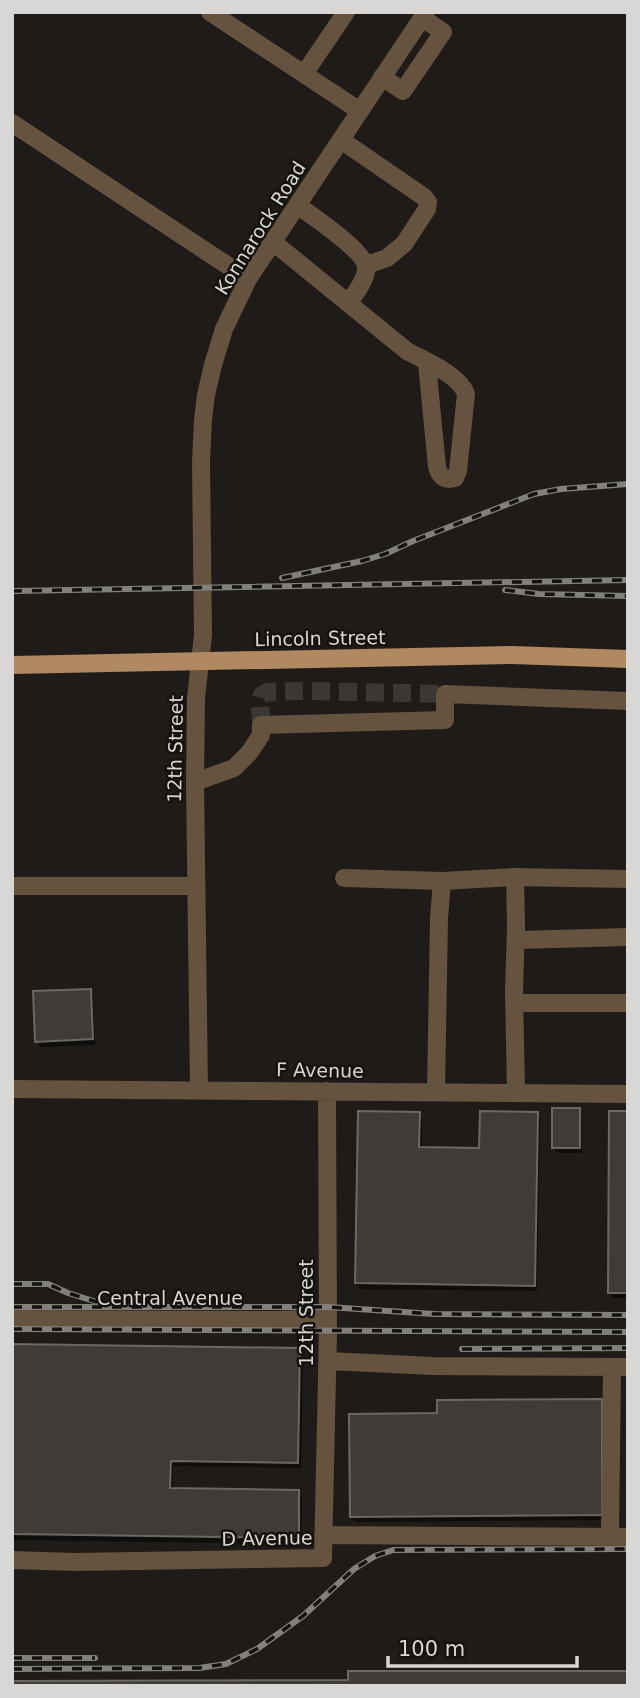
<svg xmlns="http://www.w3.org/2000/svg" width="640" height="1698" viewBox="0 0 640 1698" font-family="'DejaVu Sans',sans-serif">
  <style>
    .shadow { fill: #0007 }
    .building { fill: #3e3b38; stroke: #6b6864; stroke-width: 2 }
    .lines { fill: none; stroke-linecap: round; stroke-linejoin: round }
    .minor-tunnel { stroke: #3a3734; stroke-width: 18; stroke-dasharray: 18 9; stroke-linecap: butt }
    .minor { stroke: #65523f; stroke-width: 18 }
    .major { stroke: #b08861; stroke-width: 18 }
    .rail-casing { stroke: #82807d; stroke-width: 6 }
    .rail { stroke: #15120f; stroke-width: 3.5; stroke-dasharray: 10; stroke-linecap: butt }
    .labels { text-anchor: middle; stroke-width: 5; stroke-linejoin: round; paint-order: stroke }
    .street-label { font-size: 19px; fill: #d9d7d5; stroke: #15120f }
  </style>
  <rect width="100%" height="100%" fill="#1e1b18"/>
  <path class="shadow" d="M90 991 93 996 95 1045 40 1047 37 1041Z
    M579 1110 582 1116V1153H557L553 1147Z
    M628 1113V1298H613L610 1293Z
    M419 1114 422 1120V1149L481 1150 537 1114 540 1119 537 1291 360 1289 357 1283Z
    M12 1345 299 1350 303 1355 301 1468 173 1466V1490L298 1492 302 1497 301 1544 12 1540Z
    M601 1401 604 1406 605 1520 355 1522 351 1516 439 1415Z"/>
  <path class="building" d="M91 989 93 1039 35 1042 33 991Z
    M552 1108H580V1148H552Z
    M358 1111 420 1112 419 1147 479 1148 480 1111 538 1112 535 1286 355 1283Z
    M609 1111H628V1293H608Z
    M12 1344 300 1348 298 1463 171 1461 170 1488 299 1490V1538L12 1534Z
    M602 1399V1515L350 1517 349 1414 437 1413V1400Z
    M348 1671H628V1686H12V1681L348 1680Z"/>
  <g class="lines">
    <path class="minor-tunnel" d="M261 725 260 703 262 695 268 692 307 691 445 694"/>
    <path class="minor" d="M210 12 360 111
      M304 74 346 12
      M382 77 403 91 443 32 422 18
      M12 123 248 279
      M341 140 424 197 428 202 427 209 404 244 387 258 367 265
      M297 205C311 215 366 252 366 268 367 279 355 293 349 303
      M273 242 407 351C425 361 460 375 466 394L458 471 455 478C445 481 440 477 437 467L427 363
      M195 782 234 768 249 753 261 735V725L445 720V694L628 701
      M515 877 516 926 514 990 516 1093
      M344 878 442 881
      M12 886H196
      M516 940 628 937
      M514 1003H628
      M12 1089 628 1094
      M199 1090 195 782 196 698 203 635 201 462 203 420 206 395 213 365 224 329 248 279 426 12
      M436 1092 439 918 442 881 513 877 628 879
      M12 1319 277 1320 328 1318
      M328 1361 433 1366 628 1367
      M323 1535 628 1537
      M610 1537 612 1367
      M12 1560 75 1562 323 1558 328 1331 327 1091"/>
    <path class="major" d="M12 665 512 655 628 659"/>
    <defs>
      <path id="rail" d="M282 578 362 561 385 554 413 541 534 494 561 489 628 484
        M505 590 539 594 628 596
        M12 591 628 580
        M12 1284H48L68 1293 97 1302
        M12 1307H328L434 1314 628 1315
        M12 1329 628 1332
        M462 1349 628 1348
        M12 1658H95
        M12 1669 199 1668 226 1664 257 1649 303 1616 354 1569 375 1556 393 1550 628 1549"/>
    </defs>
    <use href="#rail" class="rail-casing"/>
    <use href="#rail" class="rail"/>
  </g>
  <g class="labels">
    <g class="street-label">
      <text transform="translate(260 228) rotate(-58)" y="7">Konnarock Road</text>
      <text transform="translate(320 638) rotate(-1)" y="7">Lincoln Street</text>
      <text transform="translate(175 749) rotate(-89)" y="7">12th Street</text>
      <text transform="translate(320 1070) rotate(1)" y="7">F Avenue</text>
      <text x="170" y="1305">Central Avenue</text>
      <text transform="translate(306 1313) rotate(-90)" y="7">12th Street</text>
      <text transform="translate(267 1538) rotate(-1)" y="7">D Avenue</text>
    </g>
  </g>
  <rect width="640" height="1698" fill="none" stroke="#d9d7d5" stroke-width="28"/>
  <path d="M388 1656v10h189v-10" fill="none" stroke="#d9d7d5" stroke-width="3.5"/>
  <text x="398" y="1656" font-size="21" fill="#d9d7d5" stroke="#15120f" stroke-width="5" paint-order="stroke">100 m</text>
</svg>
